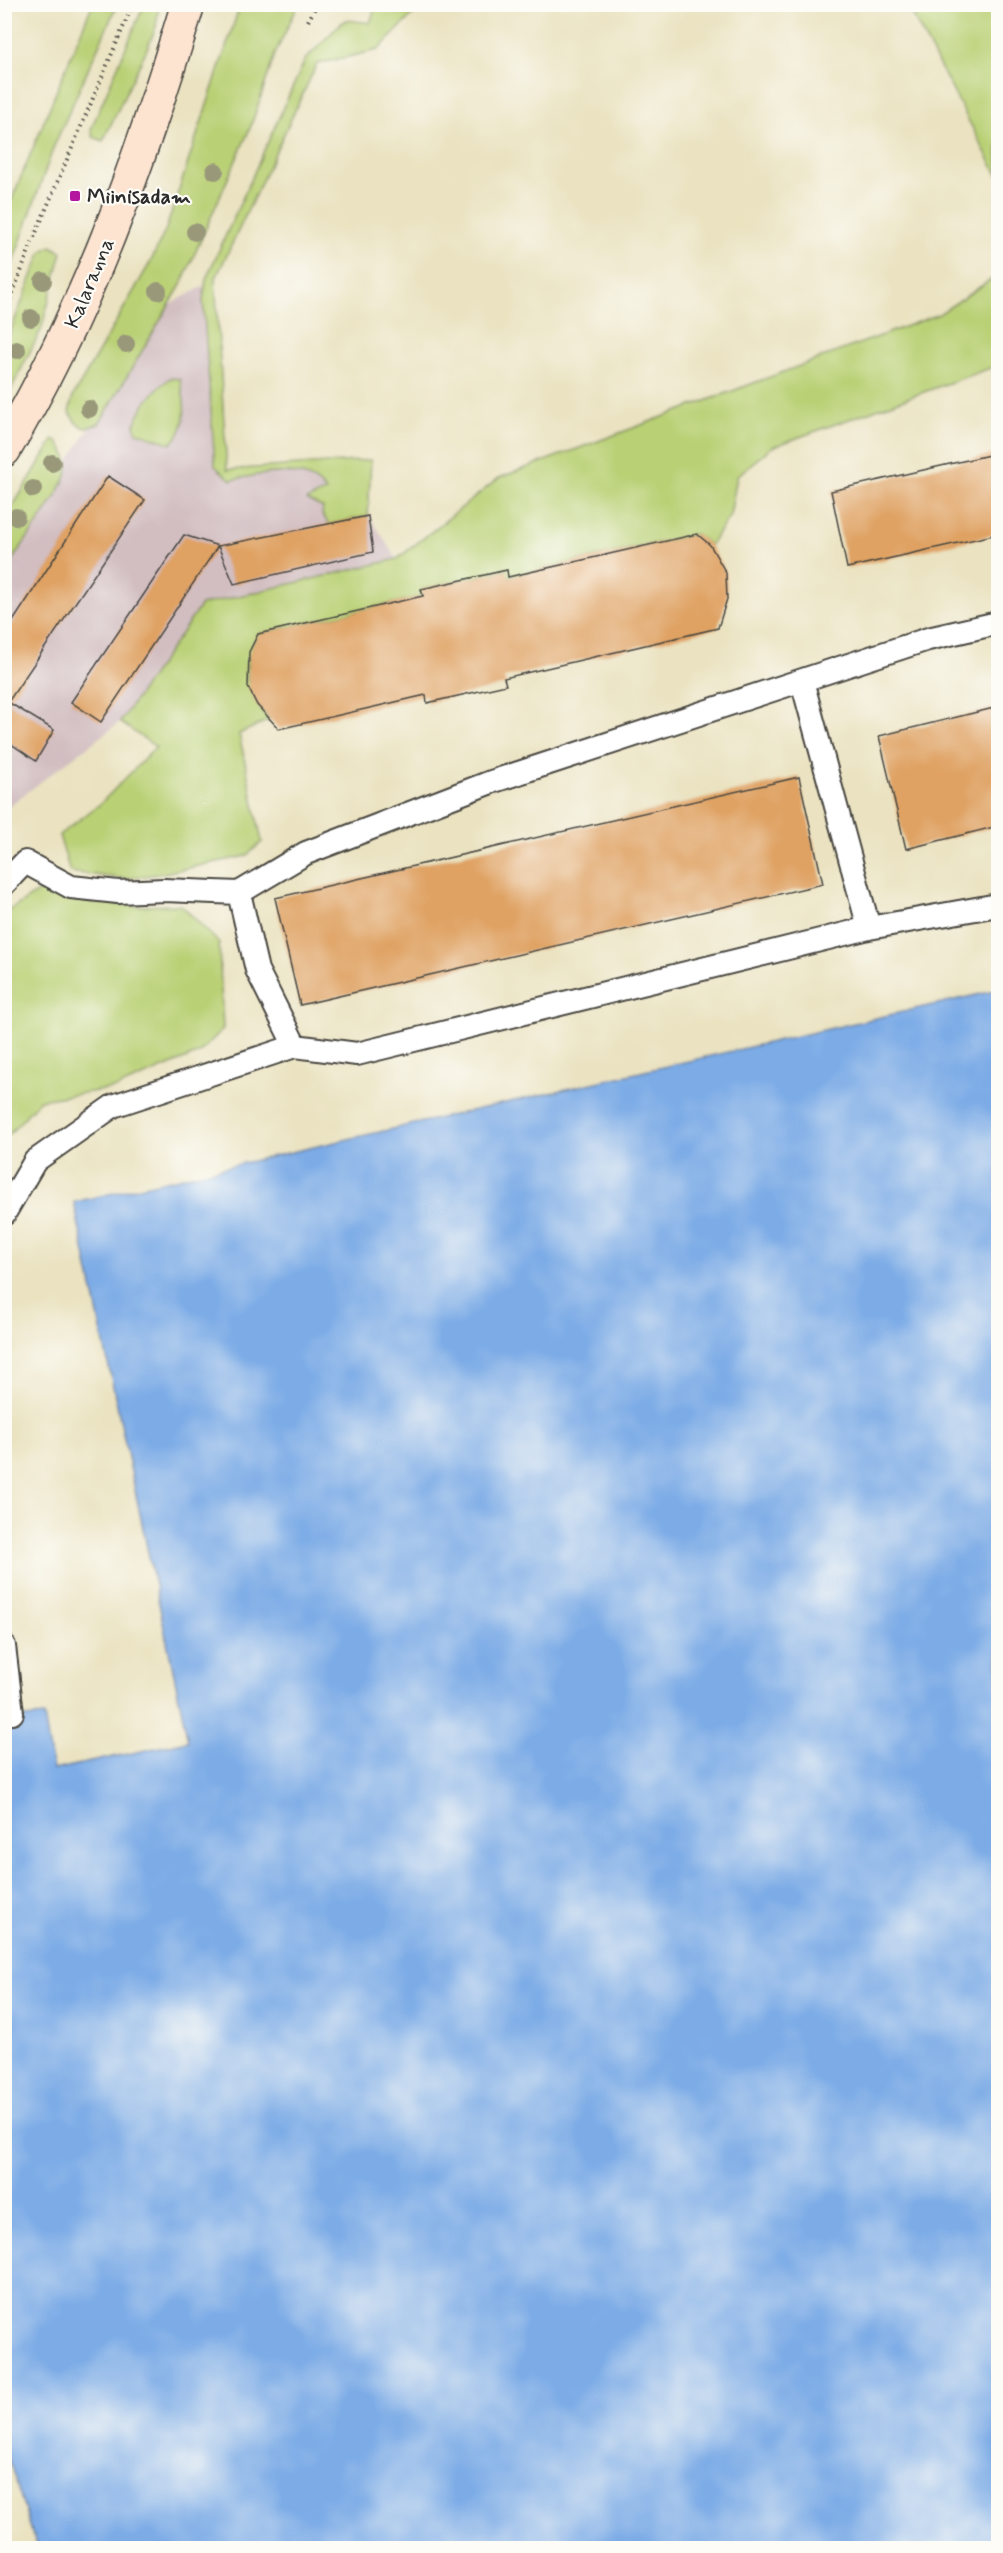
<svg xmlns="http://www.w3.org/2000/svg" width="1003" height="2553" viewBox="0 0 1003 2553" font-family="Mynerve,sans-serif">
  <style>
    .industrial { fill: #d2bec1 }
    .green { fill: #b9d075; stroke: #727e50; stroke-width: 1.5 }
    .water { fill: #7cabe6; stroke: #546b88; stroke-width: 1.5 }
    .building { fill: #dfa263 }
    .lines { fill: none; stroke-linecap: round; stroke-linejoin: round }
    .lane-casing { stroke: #484641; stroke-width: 26 }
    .secondary-casing { stroke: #484641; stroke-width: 36 }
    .path { stroke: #484641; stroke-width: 4; stroke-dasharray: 1.5 4.5; stroke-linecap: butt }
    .lane { stroke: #fff; stroke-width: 22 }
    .secondary { stroke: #fde4d0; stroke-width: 33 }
    .tree { fill: #99997a }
    .poi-dot { fill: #b5179e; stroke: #fdfcf7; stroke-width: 2 }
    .labels { text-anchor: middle; stroke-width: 4.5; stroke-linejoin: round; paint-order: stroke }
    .poi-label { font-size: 21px; font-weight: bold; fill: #2b2b2b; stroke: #fdfcf7; text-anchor: start }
    .street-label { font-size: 21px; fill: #2b2b2b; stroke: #fdfcf7 }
  </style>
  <rect width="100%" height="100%" fill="#fdfcf7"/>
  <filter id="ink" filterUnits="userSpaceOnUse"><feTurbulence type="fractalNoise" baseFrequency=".0167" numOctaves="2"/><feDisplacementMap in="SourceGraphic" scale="12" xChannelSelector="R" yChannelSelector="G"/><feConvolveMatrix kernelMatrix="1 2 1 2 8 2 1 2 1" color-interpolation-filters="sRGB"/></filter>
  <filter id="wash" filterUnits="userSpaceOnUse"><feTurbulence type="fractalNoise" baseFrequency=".008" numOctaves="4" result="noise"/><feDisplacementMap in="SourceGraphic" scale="24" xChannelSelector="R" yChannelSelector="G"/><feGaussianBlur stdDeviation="1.35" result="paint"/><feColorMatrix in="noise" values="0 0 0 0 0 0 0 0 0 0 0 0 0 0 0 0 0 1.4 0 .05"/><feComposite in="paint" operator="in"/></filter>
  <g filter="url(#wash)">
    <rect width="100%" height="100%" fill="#eae2c0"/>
    <path class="industrial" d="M215 280 227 470 371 460 369 516 397 559 201 605 120 722 5 809V563L165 307Z"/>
    <path class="green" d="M92 5H117L54 146 5 285V216Z
      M144 5H159L156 27 146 51 103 141 93 137 91 129Z
      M240 5H298L275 54 251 126 181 285 99 424 85 428 76 423 69 412 73 396 150 263 166 229Z
      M376 5H422L378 50 317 64 215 280 227 470 371 460 368 516 329 524 322 514 323 508 307 500 326 491C307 463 260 474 231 480L215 466 203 300 206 279 305 60 341 23 347 20 370 23Z
      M900 5H998V176L913 16Z
      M51 246 62 252 41 330 5 401V345L42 251Z
      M998 275V367H993L772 447 737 476 730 516 710 545 696 534 508 577 506 570 422 589 423 596 258 634C240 668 244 690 269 720L239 734 262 842 246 856 164 873 125 879 70 872 59 835 100 804 156 747 120 722 201 605 397 559 499 478 939 314Z
      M170 378 180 379C185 401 190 426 171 444L137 432 134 426C141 407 154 390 170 378Z
      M54 439C62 446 68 456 68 468 66 489 18 550 5 570V519Z
      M44 888 67 900 134 906 181 905 219 943 223 1029 199 1053 116 1088 40 1100 5 1139V913Z"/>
    <path class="water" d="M998 990V2548H37L4 2445V1720L44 1716 53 1770 188 1741 74 1202Z"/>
    <g id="blocks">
      <path class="building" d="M998 453V534L847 568 831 491Z
        M108 476 145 500 8 702 54 730 36 761 4 739V635Z
        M368 516 373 552 234 584 218 546Z
        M697 534 710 545 726 573 727 599 718 628 504 678 506 685 427 703 426 695 279 729 257 705 248 687 249 652 258 634 423 596 421 589 507 570 508 577Z
        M184 535 218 546 101 722 71 702Z
        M998 707V826L906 849 879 736Z
        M799 777 823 884 300 1005 275 898Z"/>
    </g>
  </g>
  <g filter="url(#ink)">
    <use href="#blocks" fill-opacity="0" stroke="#484641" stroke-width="1.5"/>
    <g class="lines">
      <defs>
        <path id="lane" d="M802 681 869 928 998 905
          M4 884 25 862 71 887 118 892 164 890 239 893
          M869 928 357 1054 295 1046 257 970 239 893 306 853 491 782 928 639 998 623
          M4 1214 35 1161 113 1106 295 1046
          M4 1646 12 1713"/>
        <path id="secondary" d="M4 450C87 311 141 159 188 4"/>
      </defs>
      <use href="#lane" class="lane-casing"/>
      <use href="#secondary" class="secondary-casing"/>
      <path class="path" d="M308 21 317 4
        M4 316 35 235 133 4"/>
      <use href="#lane" class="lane"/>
      <use href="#secondary" class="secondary"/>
    </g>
    <g class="tree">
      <circle cx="215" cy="171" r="9"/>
      <circle cx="195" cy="232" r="9"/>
      <circle cx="43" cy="281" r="9"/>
      <circle cx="158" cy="291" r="9"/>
      <circle cx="31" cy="318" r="9"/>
      <circle cx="126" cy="344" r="9"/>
      <circle cx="17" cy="350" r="9"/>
      <circle cx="89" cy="409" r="9"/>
      <circle cx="52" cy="463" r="9"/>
      <circle cx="33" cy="489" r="9"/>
      <circle cx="16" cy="517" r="9"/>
    </g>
  </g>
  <rect class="poi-dot" x="69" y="190" width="12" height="12" rx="3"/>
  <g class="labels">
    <g class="poi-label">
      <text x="87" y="203">Miinisadam</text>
    </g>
    <g class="street-label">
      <text transform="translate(89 283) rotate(-67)" y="7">Kalaranna</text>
    </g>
  </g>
  <rect width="1003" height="2553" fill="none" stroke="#fdfcf7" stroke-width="24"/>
</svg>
